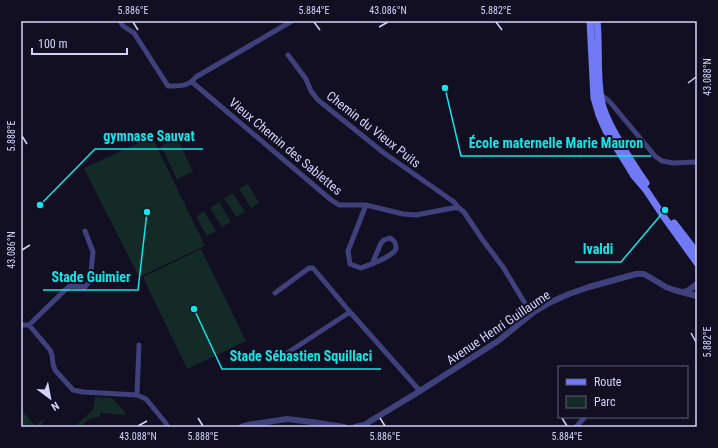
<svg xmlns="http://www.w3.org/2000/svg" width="718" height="448" viewBox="0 0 718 448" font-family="'Roboto Condensed',sans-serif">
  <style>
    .green { fill: #132a27 }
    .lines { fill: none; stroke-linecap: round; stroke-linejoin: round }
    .minor { stroke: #3e417c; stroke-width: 5 }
    .tertiary { stroke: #3e417c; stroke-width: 6 }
    .secondary { stroke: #7179f4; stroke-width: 7 }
    .ticks { fill: none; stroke: #d4d2fb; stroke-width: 1.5 }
    .labels { text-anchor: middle; stroke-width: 4; stroke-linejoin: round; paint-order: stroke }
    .street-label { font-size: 13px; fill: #d4d2fb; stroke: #110f21 }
    .leader { fill: none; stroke: #13e4e7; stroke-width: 1.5 }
    .callout-dot { fill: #13e4e7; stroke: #110f21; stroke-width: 1.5 }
    .callout-label { font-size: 14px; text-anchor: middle; font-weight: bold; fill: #13e4e7; stroke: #110f21; stroke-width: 4; stroke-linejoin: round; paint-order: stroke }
    .neatline { fill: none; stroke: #d4d2fb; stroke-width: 1.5 }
    .ticks-label { font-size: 10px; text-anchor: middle; fill: #d4d2fb }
  </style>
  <rect width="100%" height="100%" fill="#110f21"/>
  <path class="green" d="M152 137 205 246 139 277 84 168Z
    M177 138 193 172 177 179 161 146Z
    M248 184 259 203 251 208 239 189Z
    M233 193 245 212 236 217 224 198Z
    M219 202 231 222 222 227 210 208Z
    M204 211 216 231 207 236 196 217Z
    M201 249 246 341 187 369 143 277Z
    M95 397 112 398 125 412V415L100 413V417L91 418 80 427H74L93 410Z
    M21 409 35 426 42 420H44L41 427H21Z"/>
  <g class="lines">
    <path class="minor" d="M120 21 123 26 134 33 168 86C180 86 188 87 196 77L292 21
      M288 55 306 79 311 91 318 100 384 153 454 202 459 208
      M192 82 225 110 330 199 339 205H366L403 214 416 215 453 208H459L464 212 482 239 503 267 526 305 534 312
      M601 96 604 97 610 102 655 156 662 161 673 163 697 162
      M366 205 348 251 350 264 361 268C371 264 391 258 396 249 396 243 395 241 390 238L384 240 381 243 372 264
      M275 293 309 268H313L350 312
      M21 325H29L50 350 52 355 53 364 55 370 73 390 83 392 137 395 146 399 165 422 168 427
      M29 325 65 290 70 286 85 287 90 281 93 252 85 231
      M278 359 350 312 420 391
      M137 395 139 345
      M576 427 585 417"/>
    <path class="tertiary" d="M683 292 689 290 697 284
      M241 427 247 425 287 419 312 422 344 427
      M355 427 364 425 420 391 498 341 534 312 551 302 569 294 589 287 636 274H644L651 278 666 287 674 290 697 296"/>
    <path class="secondary" d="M590 21 594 98 599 115 606 131 626 163 634 176 646 190 664 217 697 263
      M597 21C600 48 596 77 602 103 605 117 613 130 620 142 628 156 637 170 646 183
      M674 223 697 253"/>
  </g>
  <path class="ticks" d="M133 22 138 30M314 22 320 30M496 22 502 30M379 27 388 22M688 83 696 77M22 136 27 144M22 250 30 245M691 333 696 342M198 418 203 426M380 418 385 426M562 418 567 426M138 426 147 421"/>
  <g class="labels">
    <g class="street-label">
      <text transform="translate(374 129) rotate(38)" y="5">Chemin du Vieux Puits</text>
      <text transform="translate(286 146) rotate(40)" y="5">Vieux Chemin des Sablettes</text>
      <text transform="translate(498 327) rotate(-34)" y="5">Avenue Henri Guillaume</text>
    </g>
  </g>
  <path class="leader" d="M40 205L95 149H203M445 88L461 156H651M665 210L621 262H575M147 212L138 290H43M194 309L222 369H381"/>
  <g class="callout-dot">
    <circle cx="40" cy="205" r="4"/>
    <circle cx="445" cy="88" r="4"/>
    <circle cx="665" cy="210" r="4"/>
    <circle cx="147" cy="212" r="4"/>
    <circle cx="194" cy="309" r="4"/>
  </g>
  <g class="callout-label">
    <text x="149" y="141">gymnase Sauvat</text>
    <text x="556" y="148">École maternelle Marie Mauron</text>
    <text x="598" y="254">Ivaldi</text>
    <text x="91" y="282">Stade Guimier</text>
    <text x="301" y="361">Stade Sébastien Squillaci</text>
  </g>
  <rect width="718" height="448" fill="none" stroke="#110f21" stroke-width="44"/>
  <rect x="558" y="366" width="130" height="52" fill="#110f21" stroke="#5f5d78"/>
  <rect x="566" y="379" width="20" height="6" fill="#7179f4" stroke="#5f5d78"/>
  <text x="594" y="386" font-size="12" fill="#d4d2fb">Route</text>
  <rect x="566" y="396" width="20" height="12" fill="#132a27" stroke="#5f5d78"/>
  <text x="594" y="406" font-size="12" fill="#d4d2fb">Parc</text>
  <g transform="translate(50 398) rotate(148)" stroke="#110f21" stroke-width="3" paint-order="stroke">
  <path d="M0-3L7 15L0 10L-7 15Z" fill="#d4d2fb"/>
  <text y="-6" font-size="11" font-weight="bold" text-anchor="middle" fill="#d4d2fb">N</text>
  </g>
  <path d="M32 48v6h95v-6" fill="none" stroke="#d4d2fb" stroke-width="2"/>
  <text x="38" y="48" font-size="12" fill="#d4d2fb" stroke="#110f21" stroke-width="3" paint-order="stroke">100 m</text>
  <rect x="22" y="22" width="674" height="404" class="neatline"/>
  <g class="ticks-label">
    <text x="133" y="14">5.886°E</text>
    <text x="314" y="14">5.884°E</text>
    <text x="388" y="14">43.086°N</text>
    <text x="496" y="14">5.882°E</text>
    <text transform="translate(707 77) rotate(-90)" y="4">43.088°N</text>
    <text transform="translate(11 136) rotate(-90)" y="4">5.888°E</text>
    <text transform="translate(11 250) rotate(-90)" y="4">43.086°N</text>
    <text transform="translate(707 342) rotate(-90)" y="4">5.882°E</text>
    <text x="138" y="440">43.088°N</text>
    <text x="203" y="440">5.888°E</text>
    <text x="385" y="440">5.886°E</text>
    <text x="567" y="440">5.884°E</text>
  </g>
</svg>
